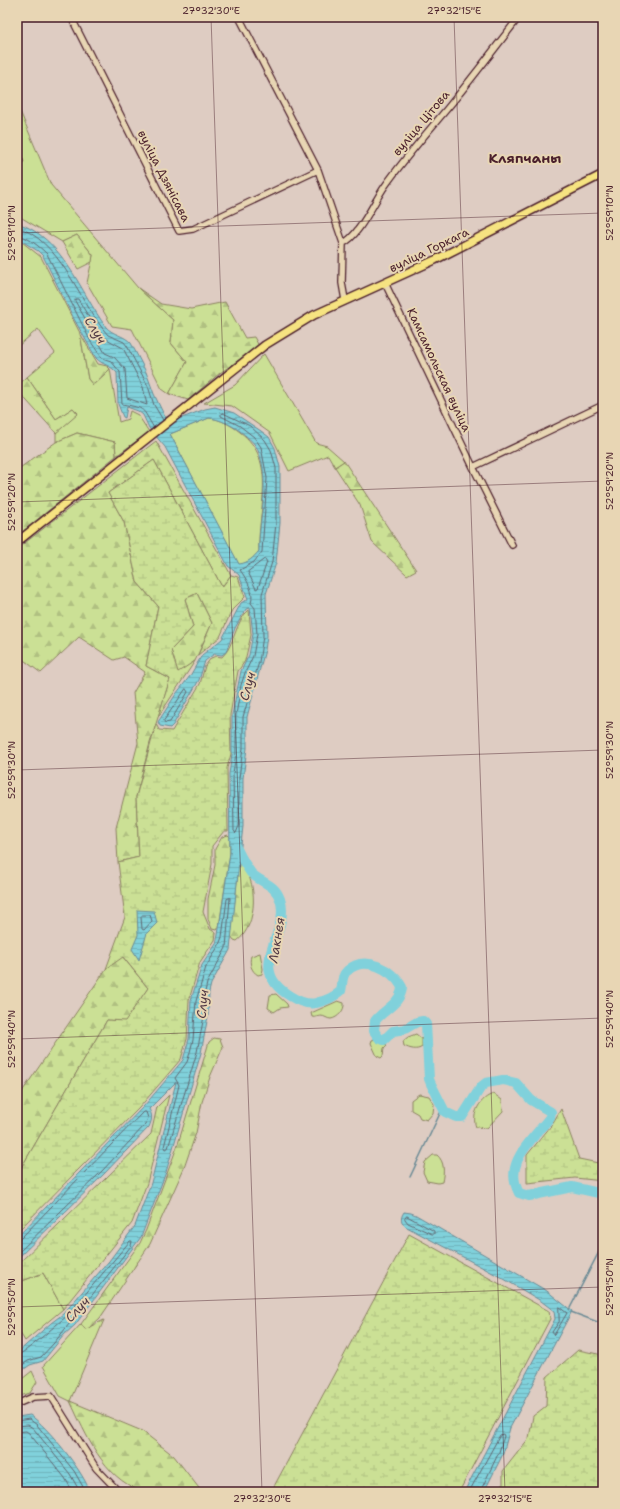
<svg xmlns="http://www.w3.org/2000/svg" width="620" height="1509" viewBox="0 0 620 1509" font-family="'Shantell Sans',sans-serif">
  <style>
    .green { fill: #cbe095; stroke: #8a8060 }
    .forest { fill: url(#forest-firs); stroke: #8a8060 }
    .wetland { fill: url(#wetland-marsh); stroke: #8a8060 }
    .water { fill: url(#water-rules); stroke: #6a8a95; fill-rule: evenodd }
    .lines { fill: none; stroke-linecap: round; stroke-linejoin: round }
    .shore { stroke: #606671; stroke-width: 1 }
    .stream { stroke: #6a8a95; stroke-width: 1.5 }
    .river { stroke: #80d1db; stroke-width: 10 }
    .minor-casing { stroke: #4a1f2b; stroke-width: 8 }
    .major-casing { stroke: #4a1f2b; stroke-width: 10 }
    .minor { stroke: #e8d6b4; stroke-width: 5.5 }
    .major { stroke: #f6e381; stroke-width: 7 }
    .ticks { fill: none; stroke: #4a1f2b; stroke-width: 1; stroke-opacity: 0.45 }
    .labels { text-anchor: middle; stroke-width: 4; stroke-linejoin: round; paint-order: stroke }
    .street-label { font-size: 12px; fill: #4a1f2b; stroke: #e8d6b4 }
    .water-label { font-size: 13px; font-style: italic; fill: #523a45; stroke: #e8d6b4 }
    .quarter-label { font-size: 14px; font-weight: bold; fill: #4a1f2b; stroke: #e8d6b4 }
    .neatline { fill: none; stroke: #4a1f2b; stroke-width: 1.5 }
    .ticks-label { font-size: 10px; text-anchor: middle; fill: #4a1f2b }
  </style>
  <defs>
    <pattern id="forest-firs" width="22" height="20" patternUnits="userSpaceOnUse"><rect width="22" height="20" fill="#cbe095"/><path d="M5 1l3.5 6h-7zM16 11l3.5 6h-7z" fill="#b0c081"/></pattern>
    <pattern id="wetland-marsh" width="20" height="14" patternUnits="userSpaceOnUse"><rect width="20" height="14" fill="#cbe095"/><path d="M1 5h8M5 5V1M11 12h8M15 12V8" fill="none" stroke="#b0c081"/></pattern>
    <pattern id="water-rules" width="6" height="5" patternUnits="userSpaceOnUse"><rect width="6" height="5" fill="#80d1db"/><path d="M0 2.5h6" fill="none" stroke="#70b3bc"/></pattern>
  </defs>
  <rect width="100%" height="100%" fill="#deccc2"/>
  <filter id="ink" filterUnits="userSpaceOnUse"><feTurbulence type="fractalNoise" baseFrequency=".025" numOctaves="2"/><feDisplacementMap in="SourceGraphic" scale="8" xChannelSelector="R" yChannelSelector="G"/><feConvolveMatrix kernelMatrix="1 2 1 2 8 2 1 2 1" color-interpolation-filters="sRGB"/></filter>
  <g filter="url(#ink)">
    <path class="green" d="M17 104 51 185 138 288 173 320 171 343 187 362 169 394 162 389 132 329 112 326 87 283 93 255 77 235 62 242 17 215V166L24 162 17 140Z
      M17 241 22 242 41 257 80 333 88 379 93 385 110 369 119 422 128 419 130 411 138 415 149 432 116 456 115 442 77 433 56 442V433L78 413 73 408 56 419 27 377 55 353 38 329 17 347Z
      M264 354 316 443 327 446 344 461 335 467 328 455 289 471 270 433 232 406 204 403 235 385Z
      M209 418C220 419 231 425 240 432 279 461 257 510 259 551 254 558 248 563 239 565L170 434Z
      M260 953 263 969 262 974 258 975C251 971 249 963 251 956Z
      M276 994 287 1004 288 1007 280 1008 274 1012 268 1008 270 995Z
      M338 1001 344 1003C345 1010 338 1018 331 1019 327 1019 325 1016 321 1016 318 1016 315 1018 312 1017L311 1013Z
      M416 1034 422 1039V1047C417 1051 410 1049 404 1046L403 1041 408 1037Z
      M376 1039 387 1045 384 1048 383 1056 381 1058 377 1056 371 1043 372 1040Z
      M419 1094 429 1096 434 1104 433 1113 427 1120 420 1118 418 1114 411 1110V1100Z
      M494 1094 502 1100 503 1111 487 1128 476 1127C471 1115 480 1097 494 1094Z
      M433 1155H437C445 1162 444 1172 442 1182L438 1183 427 1181 423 1172 425 1162Z
      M43 1273 63 1309 25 1341 17 1328V1283Z
      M104 1320 70 1401 60 1396 43 1366 81 1324 85 1329Z
      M32 1371 37 1382 30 1393 17 1397V1383Z"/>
    <path class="forest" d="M77 235 93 255 92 262 78 269 62 242Z
      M138 288 161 304 191 309 225 302 245 338 254 337 259 346 220 373 188 400 169 394 187 362 171 343 173 320Z
      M80 333 98 364 107 366 110 369 93 385 88 379Z
      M27 377 56 419 73 408 78 414 56 433 17 390V386Z
      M77 433 115 442 116 456 17 536V470L56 442Z
      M156 441 231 575 222 587 154 460 108 493 124 522 137 582 158 606 146 666 170 679 150 743 136 797 139 857 118 862 116 828 138 743 133 693 145 672 124 657 114 660 79 637 41 673 17 655V549Z
      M344 461 416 570 407 575 372 542 360 505 335 467Z
      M197 593 212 623 195 661 178 673 171 650 193 627 185 599Z
      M228 835 230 837V853L219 927 217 930 212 929 208 919V899L215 865V849L222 837Z
      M239 863C259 878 258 926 237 941L234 940 231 936Z
      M122 956 148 988 125 1022 107 1020 17 1175V1099L106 969Z
      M214 1038 220 1039 223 1047 210 1077 202 1102 196 1133 184 1168 150 1244 100 1318 89 1328 85 1329 81 1324 140 1243 146 1230 177 1147 209 1042Z
      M70 1401 142 1431 174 1456 202 1492C191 1492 149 1495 141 1491 103 1477 86 1435 70 1401Z"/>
    <path class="wetland" d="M154 460 222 587 231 575 238 577 245 597 232 610 220 637 198 655 212 623 197 593 185 599 193 627 171 650 178 672 195 661 158 717 170 679 146 666 158 606 137 582 124 522 108 493Z
      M249 610 251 635 245 661 238 671 230 715 231 754 227 768 228 831H224L212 846V864L203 912 210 929 216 933 215 940 200 962 189 1000 187 1039 181 1059 139 1108 17 1232V1175L107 1020 125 1021 148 988 123 957 106 969 125 917 118 862 139 857 136 797 156 724 159 730 172 731 200 684 205 666 211 658 216 656 222 657C235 645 235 621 249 610Z
      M169 1095 147 1183 132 1223 63 1309 43 1273 17 1283V1265L151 1134 157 1107Z
      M561 1109 579 1159 603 1164V1181L575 1178 527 1183V1155L551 1126Z
      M409 1234 549 1311 550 1319 459 1492H271Z
      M578 1350 603 1355V1492H503V1471L529 1438 533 1416 546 1406 547 1377Z"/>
    <path class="water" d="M17 223C63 237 80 292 106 327 113 335 124 335 131 343L146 372 154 394 165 417 182 418 205 409 215 407 234 413 261 431 269 437 275 448 280 467V523L276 563 266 594 267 636 265 650 247 717V748L243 778V826L230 950 211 984 209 992 208 1016 201 1053 166 1172 141 1237 75 1325 64 1335 43 1361 30 1365 17 1374V1353L51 1323 63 1314 109 1261 135 1226 151 1183 176 1082 149 1109C153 1116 152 1120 149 1127L104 1174 17 1259V1237L144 1106 183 1060 189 1039 191 1000 202 965 216 944 218 935 230 853 229 774 232 754V715L241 671 249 655 253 634 250 608 246 609 235 628 226 652 222 655 214 654 205 661 199 680 173 725 170 728 160 726 158 722 176 694 190 676 202 655 222 639 241 603 248 599 239 575 228 566 165 447 149 428 143 415 138 411 127 407 125 418 123 417 118 404 117 373C111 365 102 365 96 358L74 319 43 256 38 251 17 238ZM209 418C220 419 231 425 240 431 246 436 253 441 257 448 272 481 258 518 259 551 253 558 248 563 239 564L170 434Z
      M137 910 154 911 157 923 147 933 139 960 132 949 138 935Z
      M404 1212 411 1213 416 1215 547 1291 572 1311 510 1428 503 1454 484 1492H464L555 1319 554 1311 541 1301 504 1279 405 1226C401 1222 400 1218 404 1212Z
      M30 1415C48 1427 83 1471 90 1492H17V1417Z"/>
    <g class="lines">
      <path class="shore" d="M17 227C59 240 78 297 103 329L108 335 124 342 127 346 148 386 154 405 163 420
        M17 235C27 236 40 247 47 254L91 342 102 358 111 361 120 372 122 404C147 409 141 407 154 428
        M76 299H78L93 324 103 337 123 348 143 387 147 405 127 398 125 369 114 357 105 353 75 301Z
        M223 413 250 426 265 440 271 450 276 468V523L272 562 262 594 263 636 259 662 243 717V748L239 778V826L236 833 234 831 233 774 236 754V715L241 685 245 673 253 656 257 634 255 608 251 603C255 593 246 578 240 570L254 562 262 552 267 478 261 447 254 437 240 426 221 416V414Z
        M265 559 267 562 258 588 256 589 248 572Z
        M186 689 188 692 170 722 165 723 164 721Z
        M230 898 226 948 207 983 205 992 204 1016 197 1052 168 1148 165 1149 164 1147 179 1085 175 1078 187 1062 189 1056 193 1040 196 1001 206 967 219 945 222 937 227 899Z
        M143 915H150L152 921 144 930 142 929 141 917Z
        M407 1216 434 1231V1234H432L408 1223 405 1219Z
        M17 1239 21 1238 143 1112H146L148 1118 145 1125 102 1171 17 1254
        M559 1307 567 1313 554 1335 552 1332 559 1322Z
        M17 1355C25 1354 56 1324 66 1317L130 1241H132L131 1246 54 1343 41 1357 28 1361 17 1369
        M17 1421 29 1419 37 1425 74 1471 86 1492
        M17 1426 28 1425 33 1428 70 1474 80 1492
        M17 1432 26 1431 29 1433 65 1478 73 1492
        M469 1492 500 1435 503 1434 504 1436 499 1452 480 1492"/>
      <path class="stream" d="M410 1177 443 1107
        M569 1310 603 1244
        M571 1312 603 1324"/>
      <path class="river" d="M237 849C241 857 246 866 251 873 261 883 274 883 280 899 292 932 243 968 290 996 298 1001 308 1005 316 1003 325 1001 334 997 341 991 343 984 341 976 347 971 365 954 393 970 402 987 401 1004 384 1009 375 1021L374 1031 379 1038 384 1040 393 1031 405 1029 417 1022 423 1021 426 1024 429 1079 431 1084 445 1112 456 1117H462L481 1087 486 1083 503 1080 516 1083 531 1100 551 1112 550 1117C534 1139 502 1162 519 1193L529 1196 572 1187 603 1194"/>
      <defs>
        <path id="minor" d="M71 17 179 231 193 229 318 170
          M239 17 318 170 343 243 342 283 345 300
          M343 243C358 238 375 200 385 186 404 159 425 135 446 110 471 80 495 48 519 17
          M385 283 473 467 512 545
          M473 467 603 405
          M17 1404 33 1397 51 1396 96 1468 119 1492"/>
        <path id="major" d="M17 542 265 345 314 315 435 260 603 174"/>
      </defs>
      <use href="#minor" class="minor-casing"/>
      <use href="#major" class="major-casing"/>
      <use href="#minor" class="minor"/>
      <use href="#major" class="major"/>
    </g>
  </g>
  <path class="ticks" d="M211 17 262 1492M454 17 505 1492M17 233 603 213M17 502 603 481M17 770 603 750M17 1039 603 1018M17 1307 603 1287M17 1431 19 1492"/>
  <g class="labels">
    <g class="street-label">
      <text transform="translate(421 123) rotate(-50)" y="4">вуліца Цітова</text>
      <text transform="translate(164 176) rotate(63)" y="4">вуліца Дзянісава</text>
      <text transform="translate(429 250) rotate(-26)" y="4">вуліца Горкага</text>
      <text transform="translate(439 370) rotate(65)" y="4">Камсамольская вуліца</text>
    </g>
    <g class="water-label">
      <text transform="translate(96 330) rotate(58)" y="5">Случ</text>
      <text transform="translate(247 686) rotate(-75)" y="5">Случ</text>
      <text transform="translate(276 940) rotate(-81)" y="5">Лакнея</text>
      <text transform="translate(202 1004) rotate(-84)" y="5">Случ</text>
      <text transform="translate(77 1309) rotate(-46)" y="5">Случ</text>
    </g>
    <g class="quarter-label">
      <text x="525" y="163">Кляпчаны</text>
    </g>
  </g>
  <rect width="620" height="1509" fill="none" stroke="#e8d6b4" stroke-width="44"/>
  <rect x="22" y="22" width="576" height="1465" class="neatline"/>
  <g class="ticks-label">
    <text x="211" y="14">27°32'30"E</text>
    <text x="454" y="14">27°32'15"E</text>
    <text transform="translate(609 213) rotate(-90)" y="4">52°59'10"N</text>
    <text transform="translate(11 233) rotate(-90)" y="4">52°59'10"N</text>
    <text transform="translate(609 481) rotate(-90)" y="4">52°59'20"N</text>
    <text transform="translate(11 502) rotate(-90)" y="4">52°59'20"N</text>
    <text transform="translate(609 750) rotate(-90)" y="4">52°59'30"N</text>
    <text transform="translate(11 770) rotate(-90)" y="4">52°59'30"N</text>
    <text transform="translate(609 1019) rotate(-90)" y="4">52°59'40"N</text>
    <text transform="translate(11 1039) rotate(-90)" y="4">52°59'40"N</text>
    <text transform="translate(609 1287) rotate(-90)" y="4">52°59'50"N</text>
    <text transform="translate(11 1307) rotate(-90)" y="4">52°59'50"N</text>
    <text x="262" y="1502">27°32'30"E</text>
    <text x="505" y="1502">27°32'15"E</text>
  </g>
</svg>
